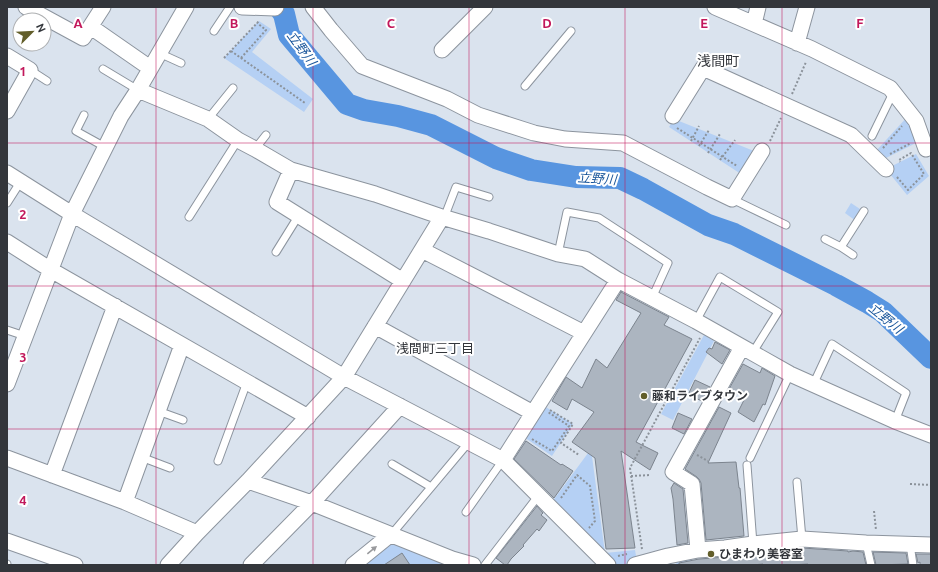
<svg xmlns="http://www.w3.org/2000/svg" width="938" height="572" viewBox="0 0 938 572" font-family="Ubuntu,'Noto Sans JP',sans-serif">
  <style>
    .green { fill: #b5d0f4 }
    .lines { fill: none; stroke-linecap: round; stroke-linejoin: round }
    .river { stroke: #5895e0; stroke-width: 22 }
    .building { fill: #acb5c0; stroke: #7c848e }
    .lane-casing { stroke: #8c949e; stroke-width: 9 }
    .street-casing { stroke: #8c949e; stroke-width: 17 }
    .path { stroke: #8b929a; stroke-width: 2; stroke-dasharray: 2 2; stroke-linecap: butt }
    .lane { stroke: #fff; stroke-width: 7 }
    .street { stroke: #fff; stroke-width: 15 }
    .oneway { fill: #999a9d }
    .grid { fill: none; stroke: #c2185b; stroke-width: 1; stroke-opacity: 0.55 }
    .poi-dot { fill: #625e2a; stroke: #fff; stroke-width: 1.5 }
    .labels { text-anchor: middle; stroke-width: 4; stroke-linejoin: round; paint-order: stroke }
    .poi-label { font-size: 12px; font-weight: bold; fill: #33363b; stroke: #fff; text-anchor: start }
    .water-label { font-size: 13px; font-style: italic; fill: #19559a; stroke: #fff }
    .neighbourhood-label { font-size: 13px; fill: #33363b; stroke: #fff }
    .quarter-label { font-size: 14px; fill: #33363b; stroke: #fff }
    .grid-label { font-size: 13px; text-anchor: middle; font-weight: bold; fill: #c2185b; stroke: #fff; stroke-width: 4; stroke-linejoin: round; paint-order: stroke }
  </style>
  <rect width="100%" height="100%" fill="#dae3ee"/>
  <path class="green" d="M259 21 271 29 252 52 313 99 304 112 224 58Z
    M908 116 920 141 884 159 876 151Z
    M674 119 759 153 744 176 669 127Z
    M916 154 929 176 907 195 886 169Z
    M851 203 863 211 856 221 845 213Z
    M704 335 714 341 673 420 661 414Z
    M541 404 573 424 552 456 521 435Z
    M591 449 605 553 635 550 637 561 691 553 693 565H677L673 556 637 565H608L549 506Z
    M391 540 447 561 440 565H357Z"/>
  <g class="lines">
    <path class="river" d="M279 7 284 14 289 35 347 104 364 110 398 116 431 125 496 158 531 170 576 177 620 178 643 189 708 225 734 234 836 285 867 302 883 312 931 358"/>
  </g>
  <path class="building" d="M621 292 669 317 664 325 692 339 636 442 658 453 650 470 621 451 635 548 606 549 595 458 572 442 594 412 572 399 567 410 552 401 566 377 582 388 596 359 607 368 641 313 616 300Z
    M715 342 730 350 722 364 706 352 709 348 712 349Z
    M743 364 760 373 762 368 775 376 765 405 763 404 754 422 738 412 745 398 729 389Z
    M695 380 710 387 702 401 688 395Z
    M719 407 731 413 708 463 736 462 739 488H740L744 536 706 540 701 483 699 479 697 477 685 469Z
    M678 413 692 419 684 434 672 428Z
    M526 441 561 465 562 464 573 471 554 498 514 459Z
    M674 483 683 489 688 543 677 545 673 499 671 488Z
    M537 506 543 513 541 515 547 520 539 531 537 529 523 545 524 546 511 559 507 565H505L496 558Z
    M802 548 848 551V552L853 551 863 552 866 565H808V564L790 565H763V564L752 565H679V563L699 559 726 557 754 553Z
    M873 552 906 553 908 564 876 565Z
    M402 553 410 565H384Z
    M916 554H931V565H920V562L918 563Z"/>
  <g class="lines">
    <defs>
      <path id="lane" d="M214 31 230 7
        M159 53 181 63
        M103 69 138 90
        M30 70 47 81
        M525 86 571 31
        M84 115 76 131 105 147
        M208 119 233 88
        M872 136 893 93
        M255 149 266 135
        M732 199 786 225
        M7 203 21 181
        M189 217 238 140
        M444 218 456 187 489 197
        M825 239 841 247
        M276 252 299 215
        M558 254 567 212 599 218 668 263 652 298
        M853 255 841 247 864 211
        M696 321 720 277 778 312 753 352
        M7 330 25 336
        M813 385 832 344 906 393 895 421
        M158 411 183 420
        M141 457 170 468
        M750 458 790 374
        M218 461 247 382
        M392 464 431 487
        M747 465 753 544
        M797 482 802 539
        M466 512 503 460
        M391 535 469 442
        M866 543 871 565
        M910 544 913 565
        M7 564V565
        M485 565 539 495"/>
      <path id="street" d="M26 7 83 38 103 7
        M242 7 275 8 276 7
        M313 7 331 30 362 66 447 99 478 115 534 133 565 139 623 143 707 187 732 199 762 151
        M715 7 812 49 890 88 916 121 926 149
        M754 24 758 7
        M91 27 150 68
        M797 43 807 7
        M442 50 485 7
        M7 56 30 70 7 111
        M138 90 208 119 238 140 255 149 291 170 375 194 442 217 489 231 558 254 585 259 618 280 696 321 790 374 895 421 931 435
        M673 116 703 68 851 135 886 169
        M291 170 277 202 403 281
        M7 173 72 214 344 377 503 460 608 565
        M7 242 51 270 308 417
        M422 250 584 333
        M375 326 533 413
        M7 384 72 214 121 116 138 90 186 7
        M7 458 125 502 197 533
        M503 460 618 280
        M52 475 115 306
        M248 481 312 503 452 559 473 565
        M125 502 182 345
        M7 541 75 565
        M698 550 692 484 673 472 742 347
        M168 565 197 533 248 481 344 377 442 217
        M251 565 312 503 400 406
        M353 565 390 535
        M635 565 668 556 698 550 725 548 753 544 802 539 866 543 931 545"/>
    </defs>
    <use href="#lane" class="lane-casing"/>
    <use href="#street" class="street-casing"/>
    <path class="path" d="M231 51 305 103
      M224 58 259 21
      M241 58 266 30 257 23
      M792 94 806 62
      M677 128 737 166
      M691 141 699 126
      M770 141 781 118
      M699 146 709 130
      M883 148 902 126
      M708 153 720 134
      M890 154 911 143
      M720 160 735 140
      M897 177 908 190 924 174 911 153 899 160 900 162
      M550 410 573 424 561 443 579 455
      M532 439 552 451 569 426 548 412
      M697 455 708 461
      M631 476 651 475
      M910 484 931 485
      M561 498 577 475 590 486 595 521 589 528
      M874 511 876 530
      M642 549 630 468 700 338
      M618 556 627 554"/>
    <use href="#lane" class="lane"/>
    <use href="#street" class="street"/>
  </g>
  <defs><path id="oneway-solid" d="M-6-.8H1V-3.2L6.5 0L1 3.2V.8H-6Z"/></defs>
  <use class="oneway" href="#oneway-solid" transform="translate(372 550) rotate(-39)"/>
  <path class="grid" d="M156 7V565M313 7V565M469 7V565M625 7V565M782 7V565M7 143H931M7 286H931M7 429H931"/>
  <g class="poi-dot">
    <circle cx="644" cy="396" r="4"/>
    <circle cx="711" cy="554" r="4"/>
  </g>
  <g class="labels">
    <g class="poi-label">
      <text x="652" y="400">藤和ライブタウン</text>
      <text x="719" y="558">ひまわり美容室</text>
    </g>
    <g class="water-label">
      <text transform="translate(302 48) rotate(54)" y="5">立野川</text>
      <text transform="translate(597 178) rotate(4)" y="5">立野川</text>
      <text transform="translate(886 318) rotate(39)" y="5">立野川</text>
    </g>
    <g class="neighbourhood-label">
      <text x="435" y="353">浅間町三丁目</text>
    </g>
    <g class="quarter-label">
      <text x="718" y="66">浅間町</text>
    </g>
  </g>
  <g class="grid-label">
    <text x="78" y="28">A</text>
    <text x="234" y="28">B</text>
    <text x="391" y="28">C</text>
    <text x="547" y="28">D</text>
    <text x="704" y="28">E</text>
    <text x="860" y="28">F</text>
    <text x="23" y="76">1</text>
    <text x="23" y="219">2</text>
    <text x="23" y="362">3</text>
    <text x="23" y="505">4</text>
  </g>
  <rect width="938" height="572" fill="none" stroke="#33363b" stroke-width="16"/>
  <g transform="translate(32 32) rotate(66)"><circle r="19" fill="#ffffff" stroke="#adafb1"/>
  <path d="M0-3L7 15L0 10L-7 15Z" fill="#625e2a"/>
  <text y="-6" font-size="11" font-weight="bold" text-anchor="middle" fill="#33363b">N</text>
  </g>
</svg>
